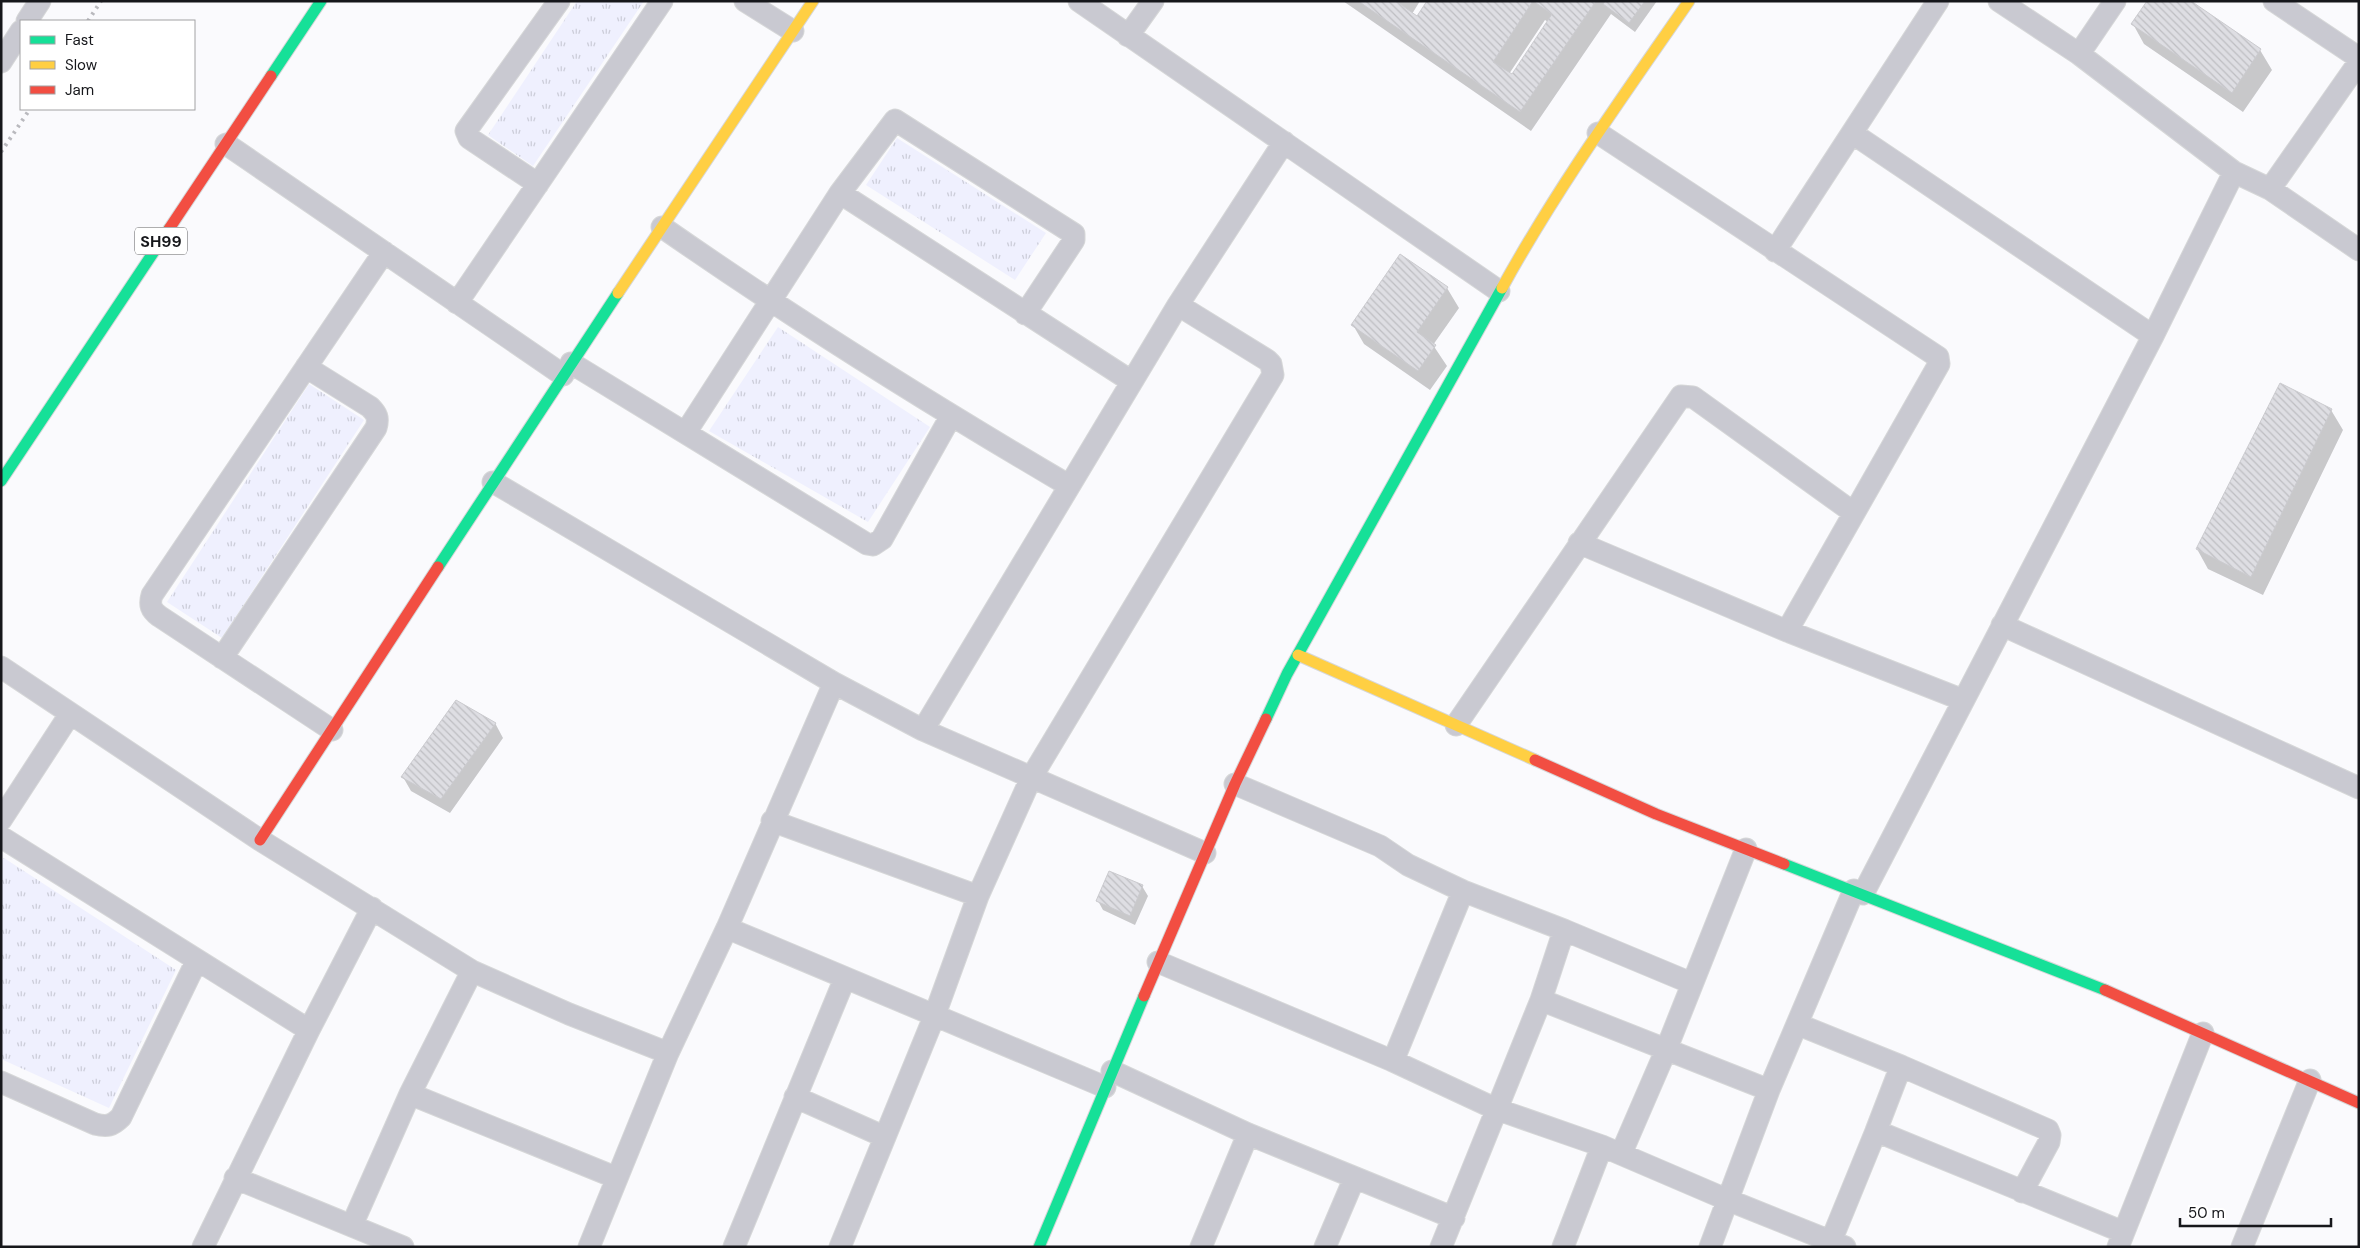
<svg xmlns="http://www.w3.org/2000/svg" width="2360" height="1248" viewBox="0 0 2360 1248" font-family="'DM Sans',sans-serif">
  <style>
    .park { fill: url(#park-tufts) }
    .shadow { fill: #0003; fill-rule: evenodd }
    .building { fill: url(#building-back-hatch); stroke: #cbcbcf; fill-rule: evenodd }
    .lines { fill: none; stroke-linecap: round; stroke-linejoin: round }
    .street-casing { stroke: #d6d7d8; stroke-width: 23 }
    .fast-casing { stroke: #d6d7d8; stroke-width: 13 }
    .slow-casing { stroke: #d6d7d8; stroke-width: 13 }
    .jam-casing { stroke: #d6d7d8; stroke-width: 13 }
    .street { stroke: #c9c9d1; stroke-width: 21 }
    .fast { stroke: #16e098; stroke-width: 11 }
    .slow { stroke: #ffcf43; stroke-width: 11 }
    .jam { stroke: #f24e42; stroke-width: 11 }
    .rail { stroke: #b9b9be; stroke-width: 4; stroke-dasharray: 2.5 5; stroke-linecap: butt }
    .labels { text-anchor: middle; stroke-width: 4.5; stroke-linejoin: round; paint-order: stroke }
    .shield { fill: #fff; stroke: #5c5d5f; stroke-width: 1 }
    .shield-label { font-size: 16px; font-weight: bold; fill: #16171b }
  </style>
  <defs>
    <pattern id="park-tufts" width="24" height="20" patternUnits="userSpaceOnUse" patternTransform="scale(1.25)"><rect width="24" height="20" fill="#eff0fe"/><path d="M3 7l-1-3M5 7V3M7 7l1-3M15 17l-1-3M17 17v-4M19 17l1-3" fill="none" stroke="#cccdd9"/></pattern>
    <pattern id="building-back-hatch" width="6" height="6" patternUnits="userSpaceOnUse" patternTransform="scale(1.25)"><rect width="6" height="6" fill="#dedee3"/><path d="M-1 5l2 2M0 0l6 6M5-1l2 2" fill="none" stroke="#bebec2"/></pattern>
  </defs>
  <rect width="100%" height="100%" fill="#fafafd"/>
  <path class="park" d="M577 1H644L533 166 488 135Z
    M897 138 1046 233 1015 280 866 185Z
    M778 327 930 427 868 522 709 431Z
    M309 384 364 420 222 638 167 602Z
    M4 858 176 970 109 1108 1 1059V861Z"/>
  <path class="shadow" d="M1343 1H1420L1412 14 1417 17 1428 1H1657L1635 32 1611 14 1531 131ZM1545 20 1548 22 1512 76 1509 74Z
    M2189 1 2260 50 2272 70 2243 112 2144 44 2133 24Z
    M1401 256 1447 288 1459 308 1433 345 1447 366 1430 390 1364 344 1353 325Z
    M2331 410 2343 430 2263 595 2208 569 2197 549Z
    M495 723 503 738 450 813 411 791 403 777Z
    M1142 886 1148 896 1135 925 1103 910 1098 901Z"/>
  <path class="building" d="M1358 1H1396L1417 16 1427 1H1596L1520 112ZM1533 1 1552 14 1512 74 1493 62Z
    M1605 1H1645L1629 23 1603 4Z
    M2147 1H2191L2261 49 2232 93 2131 24Z
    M1400 254 1448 287 1417 332 1436 345 1418 371 1351 325Z
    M2280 383 2332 409 2251 577 2196 549Z
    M456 700 496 723 441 799 401 777Z
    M1109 871 1143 885 1130 916 1096 901Z"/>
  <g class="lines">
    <defs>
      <path id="street" d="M745 1 793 31
        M1079 1 1499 291
        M1999 1 2079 54 2234 172 2270 189 2359 250
        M2274 1 2359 58
        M27 21 40 1
        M1128 36 1153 1
        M2079 54 2115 1
        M1 62 21 31
        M1598 133 1938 357 1939 364 1787 631
        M1852 133 2153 336
        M226 144 563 375
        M538 184 469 138 466 131 559 1
        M2270 189 2359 62
        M840 193 1131 381
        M662 227C794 319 930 404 1068 485
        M1775 251 1938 1
        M457 303 662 1
        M571 363 867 544 873 545 882 539 951 416
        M686 432 840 193 895 120 1074 234V240L1025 314
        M493 482 834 683 923 730 1205 853
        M1579 543 1787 631 1963 700
        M2002 625 2359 788
        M222 658 376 428C379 418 377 414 370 407L306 367
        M1 667 260 840 472 971 569 1014 668 1053
        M1456 725 1681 396 1693 397 1854 513
        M332 730 159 616C151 610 149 605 152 595L384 252
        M923 730 1178 305 1284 142
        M1235 784 1380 846 1408 865 1463 891 1564 930
        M1 820 70 714
        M772 821 978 896 934 1017 840 1247
        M1 837 309 1030
        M1863 894 2153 336 2234 172
        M978 896 1031 778 1273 375 1271 364 1267 360 1178 305
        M727 928 1105 1087
        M1158 962 1393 1061 1496 1109 1602 1146 1728 1200 1845 1247
        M1541 1000 1769 1090
        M1797 1024 1901 1066 1876 1131
        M1393 1061 1463 891
        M1901 1066 2048 1130 2050 1135 2049 1142 2022 1192
        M1112 1071 1248 1134 1454 1218
        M1 1082 95 1124C107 1127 112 1126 121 1117L197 960
        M410 1094 617 1178
        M795 1097 885 1137
        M1621 1154 1666 1050 1746 849
        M235 1178 403 1247
        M352 1225 410 1094 472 971
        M1831 1241 1876 1131 2123 1232
        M203 1247 309 1030 372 908
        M589 1247 668 1053 727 928 834 683
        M734 1247 845 978
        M1201 1247 1248 1134
        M1325 1247 1354 1179
        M1441 1247 1541 1000 1564 930 1691 983
        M1563 1247 1602 1146
        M1710 1247 1769 1090 1854 890
        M2118 1247 2203 1033
        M2242 1247 2310 1080"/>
      <path id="fast" d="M271 76 321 1
        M1 481 169 229
        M438 567 618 293
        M1266 719 1287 674 1502 288
        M1784 864 2105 990
        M1039 1247 1144 996"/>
      <path id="slow" d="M1502 288C1557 188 1624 95 1689 1
        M618 293 813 1
        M1298 655 1535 760"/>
      <path id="jam" d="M169 229 271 76
        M1535 760 1656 814 1784 864
        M260 840 438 567
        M2105 990 2359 1103
        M1144 996 1235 784 1266 719"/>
    </defs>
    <use href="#street" class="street-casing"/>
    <use href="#fast" class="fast-casing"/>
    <use href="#slow" class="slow-casing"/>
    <use href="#jam" class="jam-casing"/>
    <use href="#street" class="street"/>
    <use href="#fast" class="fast"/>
    <use href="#slow" class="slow"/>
    <use href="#jam" class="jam"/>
    <path class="rail" d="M88 21 101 1
      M1 152 30 109"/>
  </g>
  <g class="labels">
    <rect class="shield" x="135" y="227.5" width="52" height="27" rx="4"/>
    <g class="shield-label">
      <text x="161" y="247">SH99</text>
    </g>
  </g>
  <rect width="2360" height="1248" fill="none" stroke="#16171b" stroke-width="5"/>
  <rect x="20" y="20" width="175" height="90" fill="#ffffff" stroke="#a2a2a4"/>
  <rect x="30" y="36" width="25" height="8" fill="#16e098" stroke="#a2a2a4"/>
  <text x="65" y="45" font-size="15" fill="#16171b">Fast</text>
  <rect x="30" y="61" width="25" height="8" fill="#ffcf43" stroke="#a2a2a4"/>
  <text x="65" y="70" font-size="15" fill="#16171b">Slow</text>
  <rect x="30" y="86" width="25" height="8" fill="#f24e42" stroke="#a2a2a4"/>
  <text x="65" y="95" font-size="15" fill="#16171b">Jam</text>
  <path d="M2180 1218v8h151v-8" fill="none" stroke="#16171b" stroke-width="2.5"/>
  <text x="2188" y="1218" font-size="15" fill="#16171b" stroke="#ffffff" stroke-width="4" paint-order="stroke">50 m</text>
</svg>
